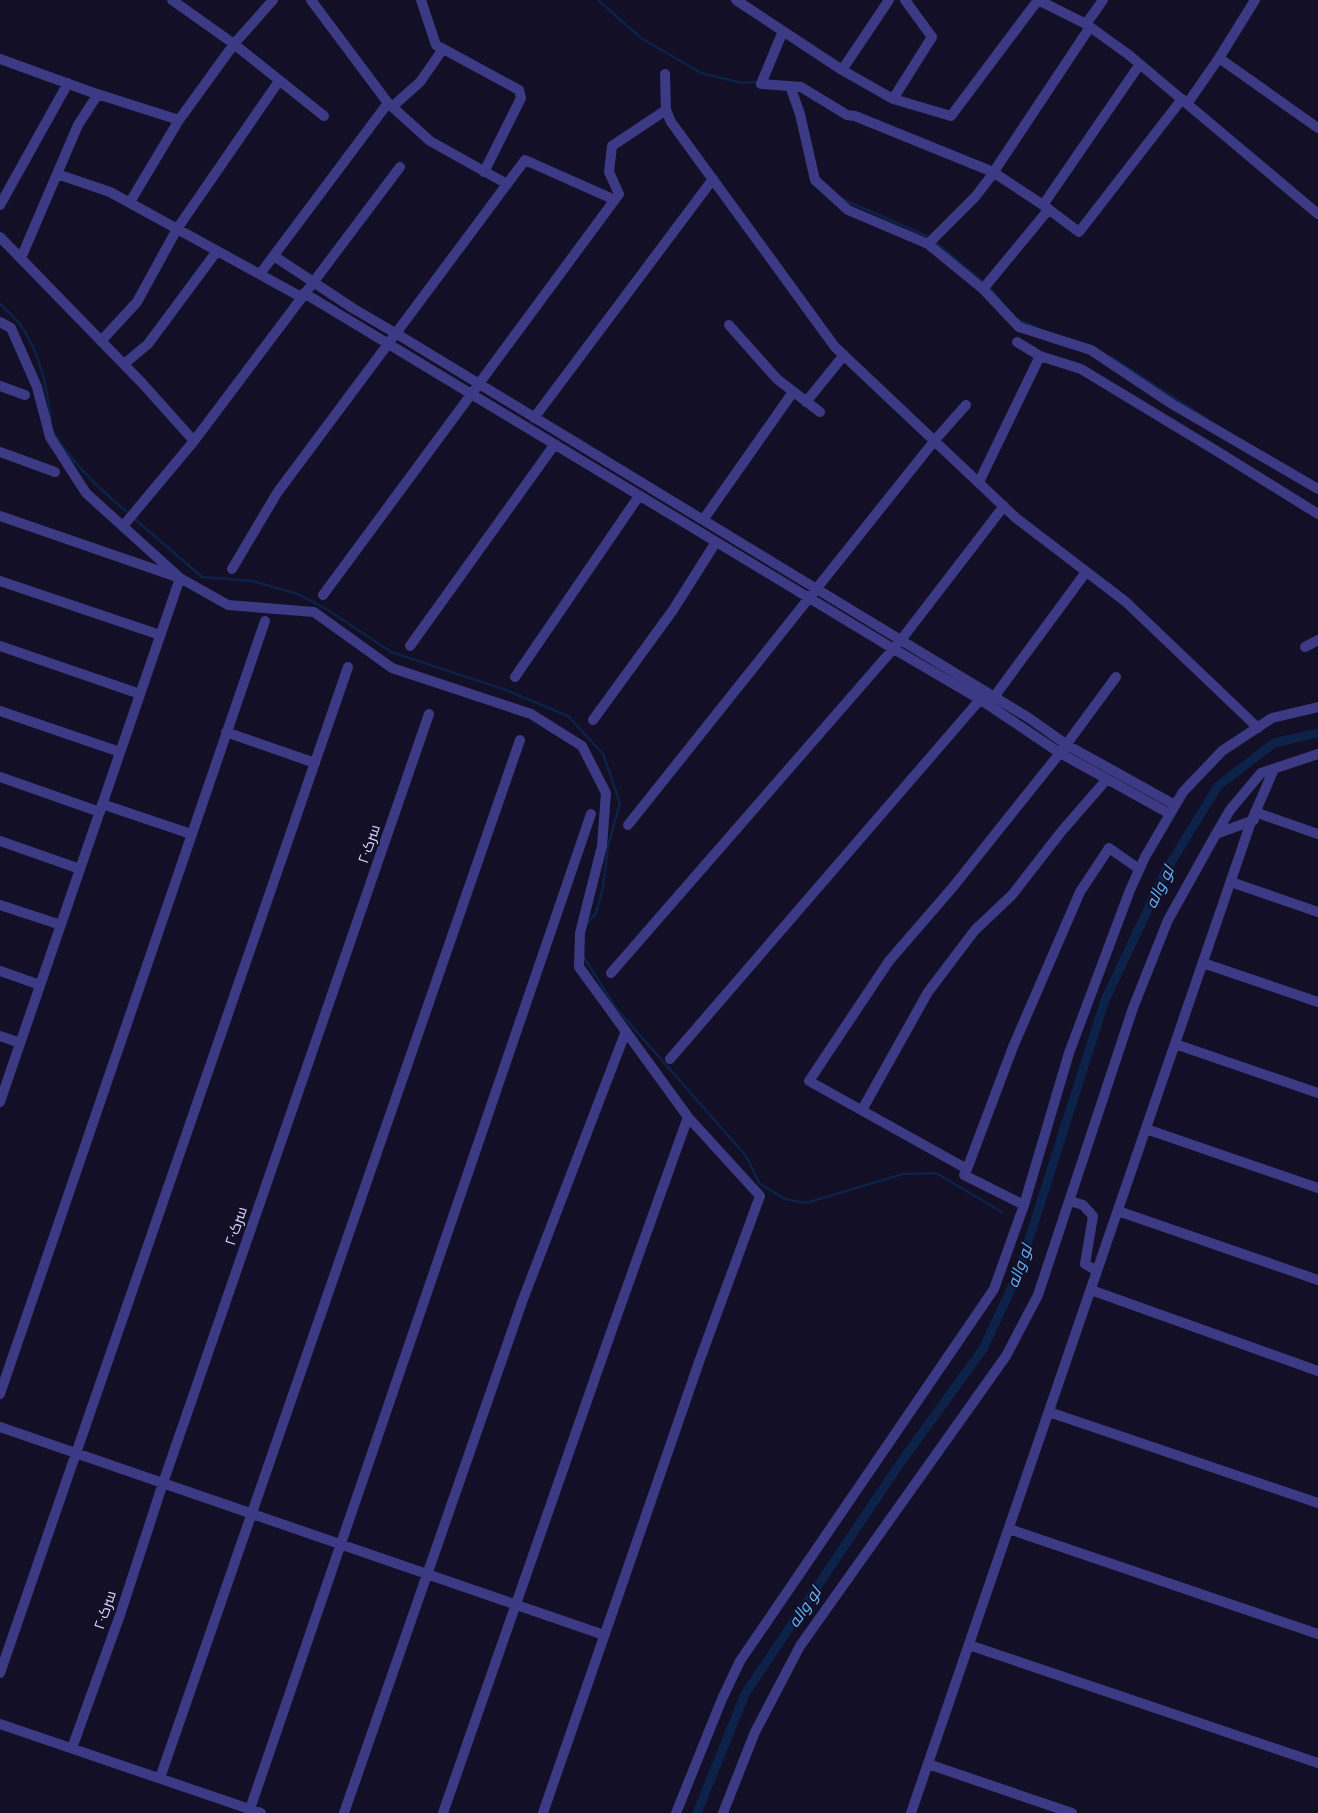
<svg xmlns="http://www.w3.org/2000/svg" width="1318" height="1813" viewBox="0 0 1318 1813" font-family="Montserrat,Cairo,sans-serif">
  <style>
    .lines { fill: none; stroke-linecap: round; stroke-linejoin: round }
    .stream { stroke: #0c2248; stroke-width: 2.5 }
    .canal { stroke: #0c2248; stroke-width: 9 }
    .minor { stroke: #3d3a85; stroke-width: 10 }
    .labels { text-anchor: middle; stroke-width: 4; stroke-linejoin: round; paint-order: stroke }
    .street-label { font-size: 15px; fill: #d9d4ff; stroke: #130f26 }
    .water-label { font-size: 16px; font-style: italic; fill: #62b6ff; stroke: #130f26 }
  </style>
  <rect width="100%" height="100%" fill="#130f26"/>
  <g class="lines">
    <path class="stream" d="M598 0 641 38 701 73 742 83 759 82
      M842 199 931 238
      M935 242 984 283
      M989 287 1001 301
      M0 304C7 311 16 318 21 326 41 354 47 389 51 421
      M1018 320 1036 327
      M1111 357 1207 419
      M53 432C72 463 98 488 126 511
      M136 520 202 577 252 581 298 594 328 610 391 652 506 690 568 716 603 754 620 803 608 846 603 888 596 913 586 925
      M583 956 616 1008 746 1156 760 1184 785 1199 806 1203 903 1174 936 1173 1002 1212"/>
    <path class="canal" d="M697 1813 745 1694 901 1462 983 1349 1018 1274 1105 1000 1167 869 1218 786 1274 743 1318 733"/>
    <path class="minor" d="M172 0 234 44 324 116
      M421 0 436 45 519 90 521 98 484 172
      M736 0 842 70 893 99 951 116 1038 0
      M1038 0 1086 24 1129 55 1318 214
      M1086 24 1103 0
      M783 31 761 84 801 87 847 115 855 116 993 172 1043 205 1079 232 1182 99
      M1219 58 1318 128
      M0 59 91 92 179 120
      M842 70 889 0
      M665 74 666 110 671 122 835 347 1016 518 1126 602 1258 728
      M790 86 800 114 815 180 848 210 928 244 983 289 1019 327 1091 350 1172 404 1318 489
      M893 99 932 37 905 0
      M388 103 430 141 507 184
      M1187 104 1219 58 1255 0
      M392 107 420 82 443 49
      M57 174 110 192 301 297
      M130 202 179 120 234 44 273 0
      M0 205 68 83
      M1043 205 1140 64
      M0 237 142 383 194 441
      M928 244 975 197 989 179 1090 27
      M274 256 354 309 397 334 1029 718 1067 745 1175 805
      M21 258 78 125 98 94
      M260 274 388 103 311 0
      M983 289 1049 209
      M304 293 892 648 981 700 1060 753 1170 814
      M0 322 11 328 37 387 50 437 86 493 180 578 228 605 314 612 392 668 531 714 582 746 606 793 602 846 580 933 579 967 688 1117 760 1196 699 1362 543 1813
      M729 325 777 379 820 412
      M101 341 137 302 177 229 279 81
      M1017 342 1040 356 1081 369 1215 450 1318 514
      M124 364 148 344 217 251
      M0 386 25 395
      M806 402 844 355
      M534 418 713 179
      M0 452 55 472
      M979 482 1040 356
      M0 516 180 578 0 1102
      M703 520 793 392
      M123 526 194 441 400 167
      M232 569 277 493 525 160 615 200
      M0 581 160 635
      M323 595 619 194 609 172 612 146 666 110
      M0 646 140 694
      M410 646 555 444
      M1305 647 1318 640
      M515 677 639 496
      M994 697 1086 572
      M0 711 120 752
      M593 720 673 610 716 542
      M226 732 315 763
      M0 777 100 812
      M102 804 191 834
      M1255 812 1318 834
      M628 825 935 440 966 405
      M1216 834 1254 820
      M0 841 80 869
      M1231 882 1318 912
      M0 905 61 925
      M1203 963 1318 1002
      M0 971 40 985
      M611 973 901 640 1004 506
      M0 1036 20 1043
      M1175 1044 1318 1093
      M670 1059 984 695
      M862 1110 928 992 975 930 1012 895 1061 832 1107 779
      M1146 1129 1318 1188
      M967 1169 1013 1047 1080 892 1109 848 1139 869
      M1070 1201 1083 1205 1093 1216 1085 1264 1097 1271
      M1024 1205 964 1175 967 1169 809 1081 889 961 953 887 1060 753 1116 677
      M1118 1211 1318 1280
      M1091 1290 1318 1371
      M0 1394 265 621
      M1049 1412 1318 1503
      M0 1427 604 1635
      M1009 1529 1318 1634
      M969 1645 1318 1763
      M0 1673 348 667
      M0 1724 261 1813
      M72 1748 120 1615 163 1483 429 714
      M928 1764 1072 1813
      M160 1778 520 740
      M250 1809 591 814
      M344 1813 522 1302 626 1031
      M443 1813 611 1332 688 1117
      M676 1813 722 1699 740 1661 994 1289 1024 1205 1069 1053 1130 890 1145 857 1183 792 1222 751 1272 718 1318 707
      M723 1813 755 1732 800 1646 1006 1356 1038 1295 1133 1008 1168 920 1216 834 1230 810 1261 773 1318 754
      M911 1813 1251 822 1274 769"/>
  </g>
  <g class="labels">
    <g class="street-label">
      <text transform="translate(369 844) rotate(-71)" y="5">سرک۲۰</text>
      <text transform="translate(236 1226) rotate(-71)" y="5">سرک۲۰</text>
      <text transform="translate(105 1610) rotate(-71)" y="5">سرک۲۰</text>
    </g>
    <g class="water-label">
      <text transform="translate(1159 887) rotate(-64)" y="6">لو واله</text>
      <text transform="translate(1019 1266) rotate(-70)" y="6">لو واله</text>
      <text transform="translate(804 1607) rotate(-56)" y="6">لو واله</text>
    </g>
  </g>
</svg>
